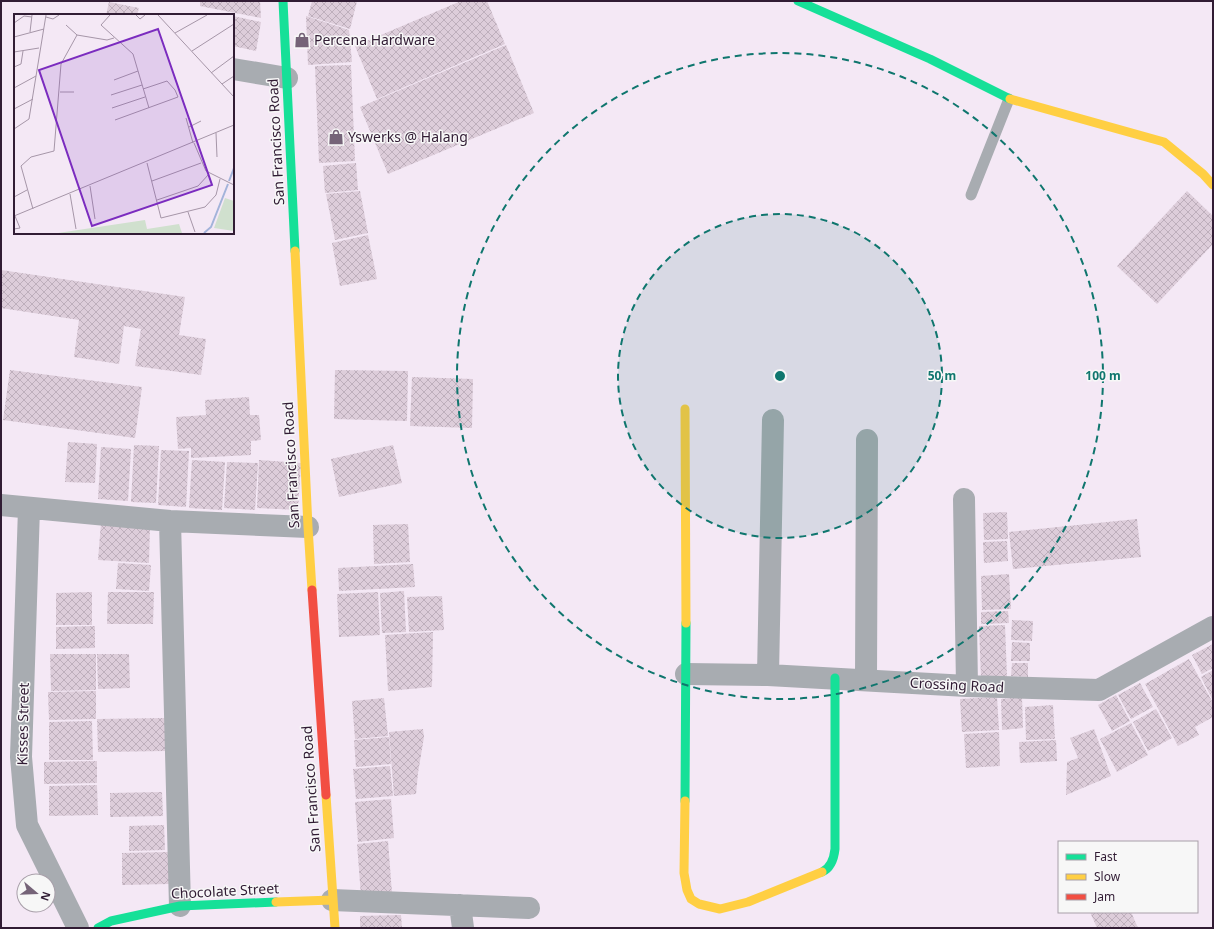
<svg xmlns="http://www.w3.org/2000/svg" width="1214" height="929" viewBox="0 0 1214 929" font-family="'Noto Sans',sans-serif">
  <style>
    .building { fill: url(#building-cross-hatch) }
    .lines { fill: none; stroke-linecap: round; stroke-linejoin: round }
    .lane { stroke: #a8acb1; stroke-width: 11 }
    .street { stroke: #a8acb1; stroke-width: 22 }
    .fast { stroke: #16e098; stroke-width: 9 }
    .slow { stroke: #ffcf43; stroke-width: 9 }
    .jam { stroke: #f24e42; stroke-width: 9 }
    .ring { fill: none; stroke: #0f766e; stroke-width: 2; stroke-dasharray: 7 5 }
    .labels { text-anchor: middle; stroke-width: 3; stroke-linejoin: round; paint-order: stroke }
    .poi-label { font-size: 14px; fill: #311c34; stroke: #f7f7f7; text-anchor: start }
    .street-label { font-size: 14px; fill: #311c34; stroke: #f7f7f7 }
    .inset-river { fill: none; stroke: #a3b3da; stroke-width: 2 }
    .inset-road { fill: none; stroke: #a696a8; stroke-width: 1 }
    .view { fill: #7b2cbf; fill-opacity: 0.15; stroke: #7b2cbf; stroke-width: 2 }
    .inset-edge { fill: none; stroke: #311c34; stroke-width: 2 }
    .centre { fill: #0f766e; stroke: #f7f7f7; stroke-width: 2 }
    .ring-label { font-size: 12px; text-anchor: middle; font-weight: bold; fill: #0f766e; stroke: #f7f7f7; stroke-width: 3; stroke-linejoin: round; paint-order: stroke }
  </style>
  <defs>
    <pattern id="building-cross-hatch" width="8" height="8" patternUnits="userSpaceOnUse"><rect width="8" height="8" fill="#ddcdda"/><path d="M0 0l8 8M0 8l8-8" fill="none" stroke="#beafbc"/></pattern>
  </defs>
  <rect width="100%" height="100%" fill="#f4e8f5"/>
  <path class="building" d="M200 1H260L261 18 200 6Z
    M312 1H357L350 29 308 16Z
    M461 1H487L505 44 377 99 355 46Z
    M109 2 139 8 137 15H106Z
    M233 16 261 22 256 51 233 46Z
    M306 16 349 30 352 62 308 65Z
    M506 45 534 113 388 174 360 107Z
    M351 65 355 161 319 163 315 66Z
    M356 163 358 190 325 193 323 166Z
    M360 191 368 233 335 240 326 194Z
    M1187 191 1213 216V244L1157 304 1117 266Z
    M368 235 377 279 340 286 332 243Z
    M1 270 185 297 179 335 206 339 201 375 135 366 141 329 124 326 119 364 74 357 79 320 1 308Z
    M10 370 142 387 135 438 3 420Z
    M335 370 408 371 407 421 334 419Z
    M412 377 473 379 472 428 410 426Z
    M249 397 250 415H259L261 440 251 441V455L191 458V448L178 449 176 417 206 415 205 400Z
    M68 442 97 444 95 483 65 482Z
    M134 445 159 446 156 503 131 502Z
    M393 445 402 483 339 497 331 459Z
    M101 447 131 449 128 501 98 499Z
    M161 450 189 451 186 507 158 505Z
    M192 460 225 462 222 510 189 508Z
    M259 460 301 463 298 510 257 508Z
    M227 462 258 463 255 510 224 508Z
    M1007 512 1008 539 984 540 983 513Z
    M1137 519 1141 557 1013 569 1009 532Z
    M101 523 150 526 149 563 98 560Z
    M408 524 410 562 374 564 373 525Z
    M1007 541 1008 561 984 563 983 542Z
    M118 563 151 565 149 591 116 589Z
    M413 564 415 587 339 591 338 568Z
    M1009 574 1011 609 982 610 981 576Z
    M404 591 406 632 382 633 380 593Z
    M92 592V625H56V593Z
    M108 592H154L153 624H107Z
    M378 592 380 635 339 637 337 594Z
    M442 596 444 630 409 632 407 597Z
    M1008 611 1009 623 981 624V612Z
    M1012 620 1033 621 1032 641 1011 640Z
    M1005 625 1007 677 981 678 979 626Z
    M95 626V648L56 649V627Z
    M433 632 432 687 388 691 385 635Z
    M1012 642 1030 643V661H1011Z
    M1213 644V668L1202 674 1192 655Z
    M50 654H96V690L51 691Z
    M97 654H129L130 688 98 689Z
    M1189 659 1213 703V717L1195 727 1199 735 1178 746 1145 684Z
    M1012 663H1028V677L1011 676Z
    M1213 670V701L1201 677Z
    M1140 683 1153 707 1131 719 1118 695Z
    M96 691V719L49 720 48 692Z
    M1116 695 1130 721 1112 731 1098 705Z
    M997 697 999 730 962 732 960 699Z
    M1022 697 1023 728 1002 730 1001 699Z
    M384 698 388 736 355 739 352 701Z
    M1053 705 1055 739 1026 740 1025 707Z
    M1156 709 1172 738 1148 751 1133 722Z
    M165 718 166 751 98 752 97 719Z
    M92 721 93 760H49V722Z
    M1131 723 1148 755 1117 772 1100 739Z
    M423 729 424 737 418 773 416 794 394 796 389 732Z
    M1094 729 1111 776 1066 795 1067 762 1078 758 1070 738Z
    M999 732 1000 766 966 768 964 734Z
    M389 737 391 764 356 767 354 740Z
    M1056 740 1057 761 1020 763 1019 742Z
    M97 761V783L44 784V762Z
    M390 766 393 796 356 799 353 769Z
    M97 785 98 815 49 816V786Z
    M162 792 163 816 110 817V793Z
    M391 799 394 838 358 842 355 802Z
    M164 825 165 850 129 851V826Z
    M388 841 392 893 361 896 357 844Z
    M169 852V884L122 885V853Z
    M1090 912H1131L1138 928H1097Z
    M401 915 402 928H360V916Z"/>
  <g class="lines">
    <path class="lane" d="M971 195 1009 99"/>
    <path class="street" d="M233 69 287 78
      M964 499 967 686
      M1 505 170 521 308 527
      M29 508 21 757 27 825 78 928
      M170 521 180 906
      M686 674 768 675 967 686 1099 690 1213 627
      M768 675 773 420
      M866 679 867 440
      M332 900 529 908
      M460 905 463 928"/>
    <path class="fast" d="M283 1 295 251
      M798 1 930 59 1010 99
      M685 801 686 623
      M822 872C831 868 834 858 835 849V678
      M98 928 111 921 180 906 276 902"/>
    <path class="slow" d="M1010 99 1164 142 1203 174 1213 185
      M295 251 308 527 312 590
      M685 409 686 623
      M326 795 335 928
      M685 801 684 873 687 890 691 899 699 904 720 909 748 902 822 872
      M276 902 332 900"/>
    <path class="jam" d="M312 590 326 795"/>
  </g>
  <circle cx="780" cy="376" r="162" fill="#0f766e" fill-opacity=".12"/>
  <g class="ring">
    <circle cx="780" cy="376" r="162"/>
    <circle cx="780" cy="376" r="323"/>
  </g>
  <defs>
    <symbol id="shop-bare" viewBox="-9 -9 18 18"><path d="M-5-2.5h2.3a2.7 3.5 0 0 1 5.4 0H5L5.5 6h-11ZM-1.5-2.5h3a1.5 2.3 0 0 0-3 0Z" fill="#756378" stroke="#f7f7f7" stroke-width="2.5" paint-order="stroke"/></symbol>
  </defs>
  <g fill-rule="evenodd">
    <use href="#shop-bare" x="291" y="29" width="22" height="22"/>
    <use href="#shop-bare" x="325" y="126" width="22" height="22"/>
  </g>
  <g class="labels">
    <g class="poi-label">
      <text x="314" y="45">Percena Hardware</text>
      <text x="348" y="142">Yswerks @ Halang</text>
    </g>
    <g class="street-label">
      <text transform="translate(276 142) rotate(-93)" y="5">San Francisco Road</text>
      <text transform="translate(291 465) rotate(-93)" y="5">San Francisco Road</text>
      <text transform="translate(957 685) rotate(3)" y="5">Crossing Road</text>
      <text transform="translate(23 724) rotate(-89)" y="5">Kisses Street</text>
      <text transform="translate(311 789) rotate(-94)" y="5">San Francisco Road</text>
      <text transform="translate(225 891) rotate(-3)" y="5">Chocolate Street</text>
    </g>
  </g>
  <g transform="translate(14 14)">
    <rect width="220" height="220" fill="#f4e8f5"/>
    <path d="M131 206 133 215 165 210 168 219H44Z" fill="#d0e0ce"/>
    <path d="M211 184 220 187V217L200 214Z" fill="#d0e0ce"/>
    <path class="inset-river" d="M215 167 220 154M190 219 197 213 214 170"/>
    <path class="inset-road" d="M96 1 87 11 119 40 135 94M122 1 126 5 131 1M144 1 220 83M32 3 39 5 45 1M0 9 10 2 18 3M52 11 63 21M16 18 18 1M161 19 193 1M0 23 30 15M178 37 220 10M0 38 25 34M0 53 7 50 9 37M197 59 220 42M100 66 124 57M208 70 220 62M0 74 22 62M46 78H60M97 81 128 71M98 94 131 83M0 95 19 85M172 104 179 129M101 106 164 83 161 76 153 67 129 75M175 113 187 107M0 115 15 105 32 1M202 119 203 143M180 129 192 157 220 171M133 149 147 204 191 193 202 181 206 165M138 167 187 149M76 172 81 205M56 180 62 215M0 183 13 176M143 186 184 172 195 160M19 195 7 152 17 143 40 137 47 50 63 21 93 26 100 24M174 198 181 218M0 202 220 111M0 215 6 214 1 202"/>
    <path class="view" d="M144 15 198 171 78 212 25 56Z"/>
    <rect width="220" height="220" class="inset-edge"/>
  </g>
  <circle cx="780" cy="376" r="6" class="centre"/>
  <g class="ring-label">
    <text x="942" y="380">50 m</text>
    <text x="1103" y="380">100 m</text>
  </g>
  <rect width="1214" height="929" fill="none" stroke="#311c34" stroke-width="4"/>
  <rect x="1058" y="841" width="140" height="72" fill="#f7f7f7" stroke="#a89fa9"/>
  <rect x="1066" y="854" width="20" height="6" fill="#16e098" stroke="#a89fa9"/>
  <text x="1094" y="861" font-size="12" fill="#311c34">Fast</text>
  <rect x="1066" y="874" width="20" height="6" fill="#ffcf43" stroke="#a89fa9"/>
  <text x="1094" y="881" font-size="12" fill="#311c34">Slow</text>
  <rect x="1066" y="894" width="20" height="6" fill="#f24e42" stroke="#a89fa9"/>
  <text x="1094" y="901" font-size="12" fill="#311c34">Jam</text>
  <g transform="translate(36 893) rotate(109)"><circle r="19" fill="#f7f7f7" stroke="#a89fa9"/>
  <path d="M0-3L7 15L0 10L-7 15Z" fill="#756378"/>
  <text y="-6" font-size="11" font-weight="bold" text-anchor="middle" fill="#311c34">N</text>
  </g>
</svg>
